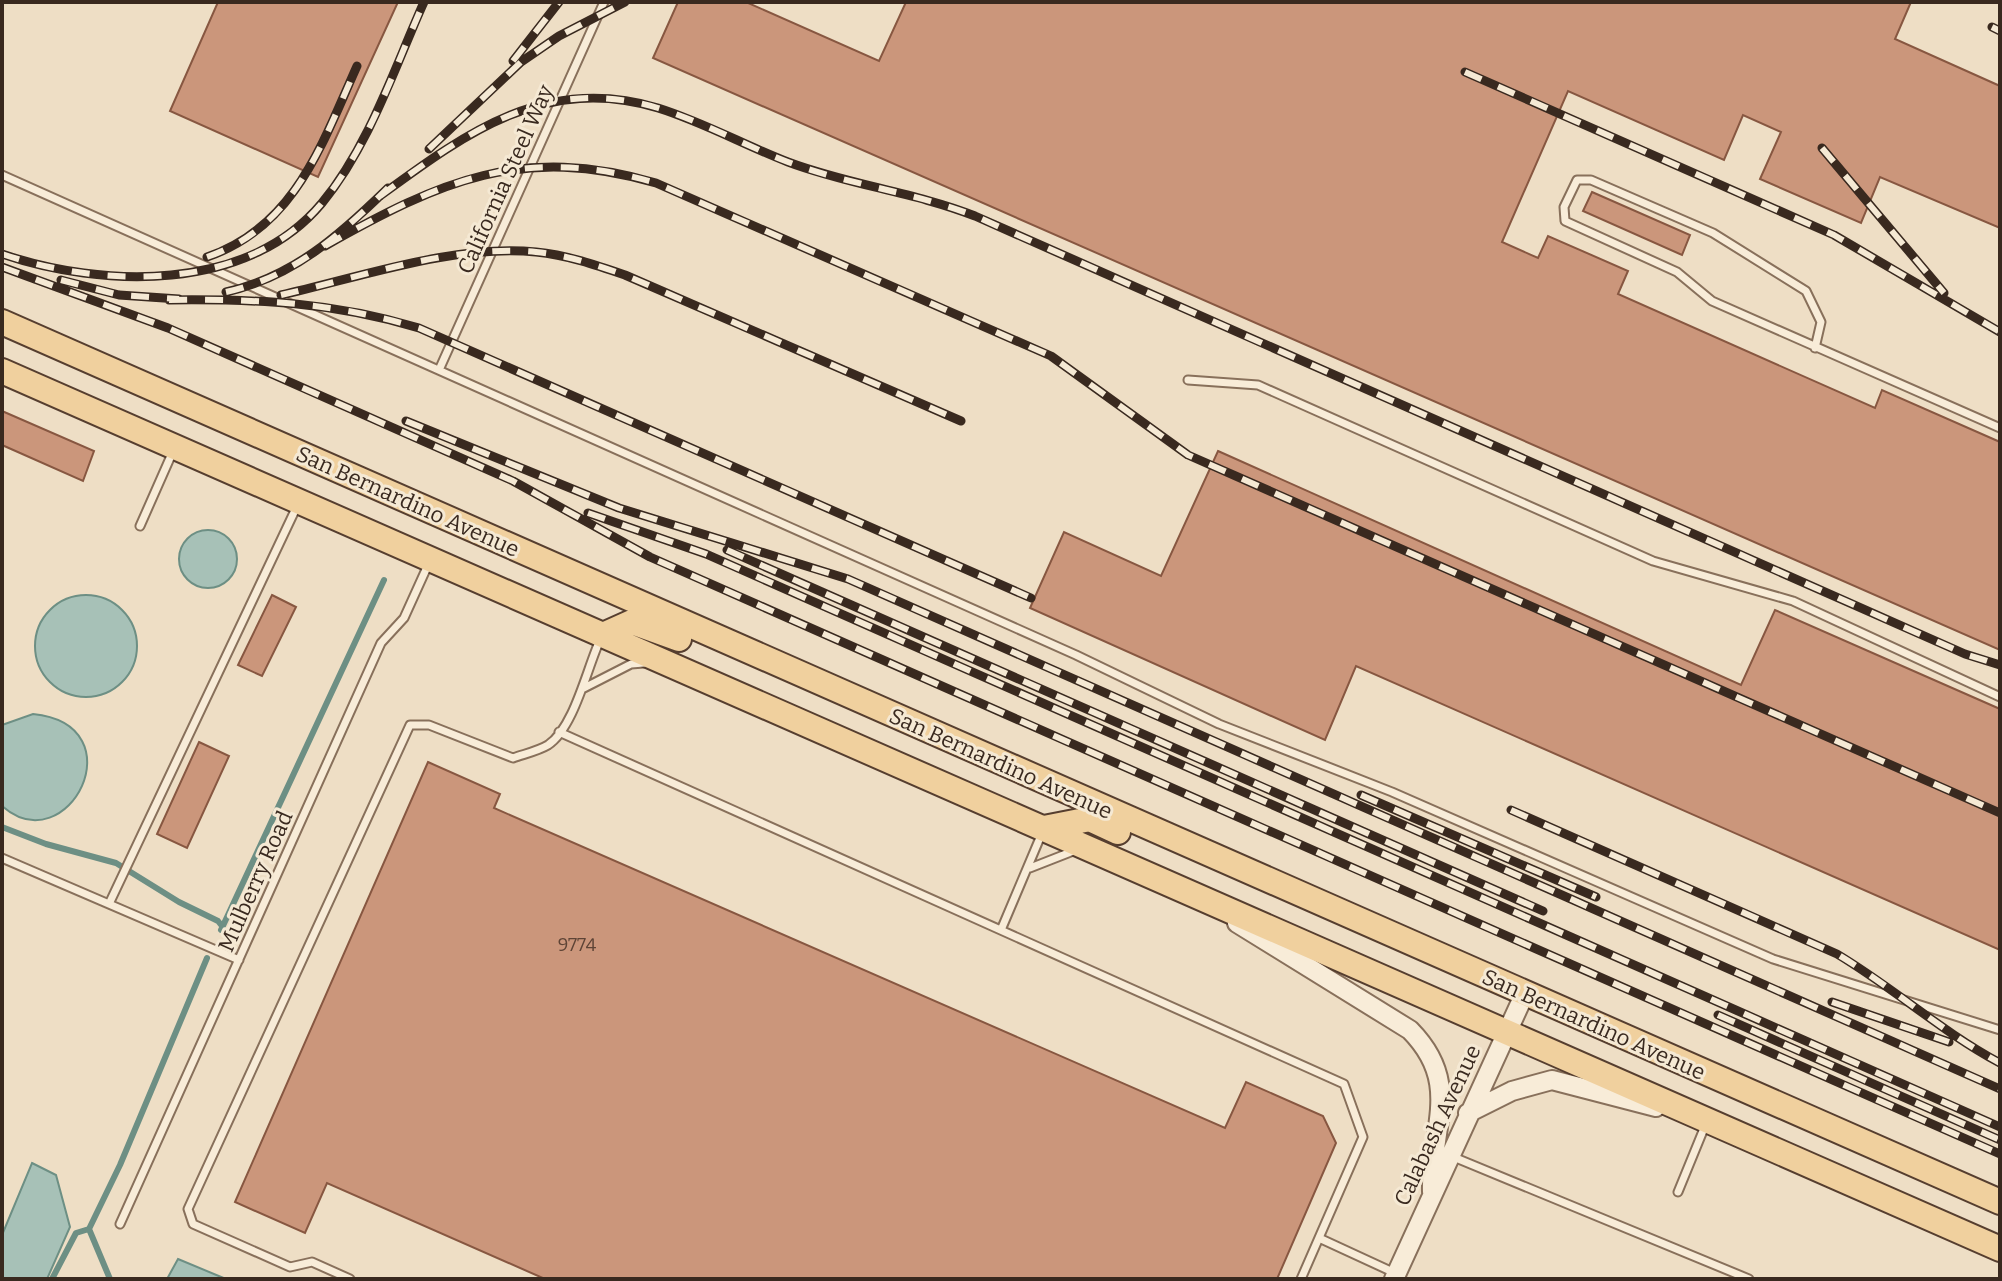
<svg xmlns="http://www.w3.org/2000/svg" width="2002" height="1281" viewBox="0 0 2002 1281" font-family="Bitter,serif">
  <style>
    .water { fill: #a7c1b7; stroke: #6d8f84; stroke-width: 2 }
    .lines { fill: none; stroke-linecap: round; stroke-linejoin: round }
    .stream { stroke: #6d8f84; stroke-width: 6 }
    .building { fill: #cb967b; stroke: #875741; stroke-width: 2 }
    .service-casing { stroke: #88705b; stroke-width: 11 }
    .tertiary-casing { stroke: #88705b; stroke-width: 22 }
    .primary-casing { stroke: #563e2f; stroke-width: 28 }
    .service { stroke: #f8ecd8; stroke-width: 7 }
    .tertiary { stroke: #f8ecd8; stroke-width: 18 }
    .primary { stroke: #f0d09e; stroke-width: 24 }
    .rail-casing { stroke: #39291f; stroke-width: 9 }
    .rail { stroke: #f5e9d4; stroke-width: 6; stroke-dasharray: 18; stroke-linecap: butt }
    .labels { text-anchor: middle; stroke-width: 6; stroke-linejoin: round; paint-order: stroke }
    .number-label { font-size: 18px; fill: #5e4436 }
    .street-label { font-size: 22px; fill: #39291f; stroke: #f5e9d4 }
  </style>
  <rect width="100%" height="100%" fill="#eedec5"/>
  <path class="water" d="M179 559a29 29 0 1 1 58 0a29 29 0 1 1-58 0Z
    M35 646a51 51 0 1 1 102 0a51 51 0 1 1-102 0Z
    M33 714C139 725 68 864 2 806V725Z
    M32 1163 56 1175 70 1227 47 1279H2V1235Z
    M178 1259 226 1279H167Z"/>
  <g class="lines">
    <path class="stream" d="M2 827 46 844 116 863 179 902 218 921 222 926
      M221 930 384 580
      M52 1279 76 1233 89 1229
      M110 1279 89 1229 120 1165 207 958"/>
  </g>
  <path class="building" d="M218 2H398L318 177 170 111Z
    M678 2H746L879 61 906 2H1911L1895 39 2000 86V228L1880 177 1861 223 1760 179 1781 132 1743 115 1724 160 1568 91 1502 242 1538 258 1548 236 1628 271 1618 294 1875 408 1882 390 2000 442V650L653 58Z
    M1592 192 1690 235 1682 255 1583 211Z
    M2 411 94 451 83 481 2 445Z
    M1218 451 1741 685 1775 610 2000 709V950L1356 666 1325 740 1030 608 1064 532 1161 576Z
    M272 595 296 607 262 676 238 665Z
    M199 742 229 756 187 848 157 834Z
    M428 762 500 794 494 808 1225 1128 1246 1082 1323 1116 1336 1143 1277 1279H545L327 1183 305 1233 235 1202Z"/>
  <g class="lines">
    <defs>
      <path id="service" d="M2 175 1076 655 1219 724 1392 792 1773 959 2000 1030
        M1815 348 1821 322 1806 291 1713 233 1591 180H1577L1564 207 1565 221 1677 272 1712 301 2000 428
        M439 370 604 2
        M1188 380 1258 385 1653 561 1793 601 2000 697
        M140 526 174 449
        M584 688 631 664 644 663
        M559 732 1344 1084 1363 1137 1301 1279
        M2 858 239 960
        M1030 868 1076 850
        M109 904 298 504
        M1001 930 1042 833
        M1451 1156 1749 1279
        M1678 1192 1705 1126
        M120 1224 381 643 404 618 428 565
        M1319 1238 1397 1274
        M350 1279 312 1262 290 1267 193 1224 188 1209 410 725H429L513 758C524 754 538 751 548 745 574 728 587 668 600 640"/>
      <path id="tertiary" d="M1237 923 1410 1030C1463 1084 1430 1127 1432 1192
        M1468 1113 1512 1091 1552 1080 1656 1107
        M1394 1279 1525 993"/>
      <path id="primary" d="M2 322 2000 1202
        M2 371 2000 1249
        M603 635 632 622 679 639
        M1044 828 1090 819 1118 832"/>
    </defs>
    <use href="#service" class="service-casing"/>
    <use href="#tertiary" class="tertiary-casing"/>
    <use href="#primary" class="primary-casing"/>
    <use href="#service" class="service"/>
    <use href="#tertiary" class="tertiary"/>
    <use href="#primary" class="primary"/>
    <defs>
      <path id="rail" d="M1992 27 2000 31
        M513 61 559 2
        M1465 72 1834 235 2000 332
        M1822 148 1944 293
        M429 149 521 62 559 36 625 2
        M380 196C466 133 545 74 658 108 703 122 744 145 788 162 849 185 914 192 975 216L1965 654 2000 665
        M325 246C440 181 522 144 656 183L1051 356 1188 455 2000 813
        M2 254C102 288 247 293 322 203 369 146 394 69 424 2
        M207 257C295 227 322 144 357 66
        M2 267 168 328 513 481 650 557 2000 1154
        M61 280 119 295 179 299
        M226 292C293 277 340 235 388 188
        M281 295C361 277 454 244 536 252 567 255 596 265 625 275L961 421
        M169 300C258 299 333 302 419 328L1031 598
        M406 421 619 508 848 579 2000 1089
        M588 513 706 554 2000 1127
        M727 550 1543 911
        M1361 795 1596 897
        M1511 810 1837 954C1894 988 1942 1032 2000 1063
        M1832 1002 1949 1042
        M1718 1015 2000 1140"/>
    </defs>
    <use href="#rail" class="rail-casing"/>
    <use href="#rail" class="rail"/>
  </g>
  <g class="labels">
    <g class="number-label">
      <text x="577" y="951">9774</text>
    </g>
    <g class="street-label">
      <text transform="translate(505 179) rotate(-66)" y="8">California Steel Way</text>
      <text transform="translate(408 501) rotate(24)" y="8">San Bernardino Avenue</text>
      <text transform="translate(1001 763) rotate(24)" y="8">San Bernardino Avenue</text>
      <text transform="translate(255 881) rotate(-66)" y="8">Mulberry Road</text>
      <text transform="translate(1594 1024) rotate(24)" y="8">San Bernardino Avenue</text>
      <text transform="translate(1437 1125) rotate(-65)" y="8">Calabash Avenue</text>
    </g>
  </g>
  <rect width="2002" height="1281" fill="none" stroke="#39291f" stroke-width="8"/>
</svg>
